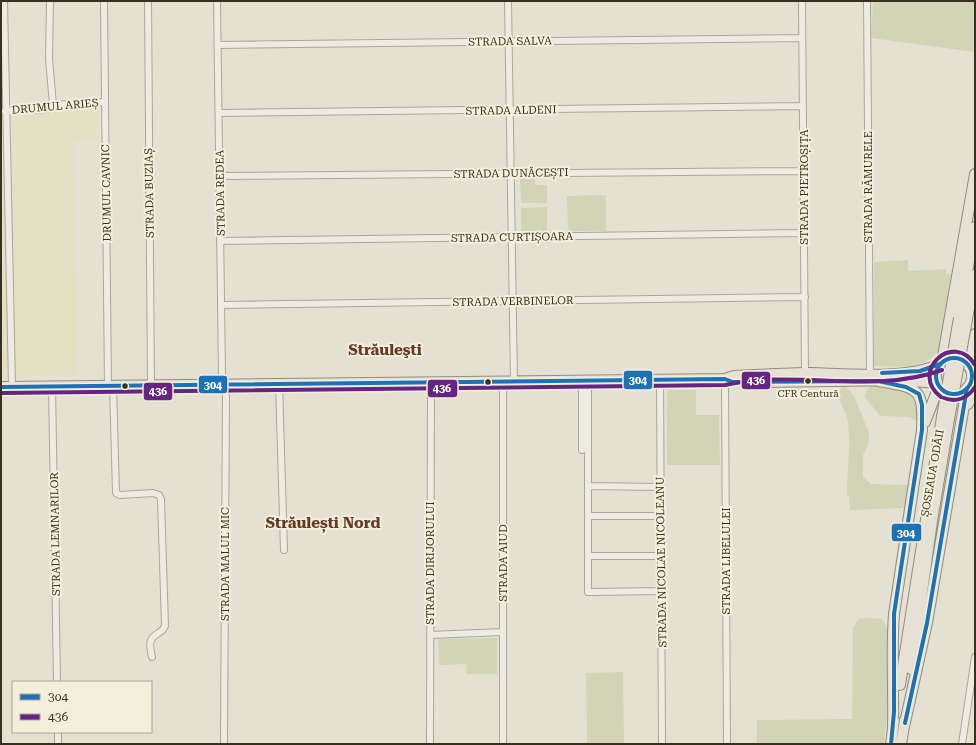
<svg xmlns="http://www.w3.org/2000/svg" width="976" height="745" viewBox="0 0 976 745" font-family="'Roboto Serif',serif">
  <style>
    .farmland { fill: #e3e0c4 }
    .green { fill: #d1d5b5 }
    .lines { fill: none; stroke-linecap: round; stroke-linejoin: round }
    .street-casing { stroke: #aba69a; stroke-width: 8 }
    .primary-casing { stroke: #908c81; stroke-width: 12 }
    .street { stroke: #eeebe2; stroke-width: 6 }
    .primary { stroke: #e5e2d5; stroke-width: 10 }
    .primary-bridge-casing { stroke: #908c81; stroke-width: 12; stroke-linecap: butt }
    .primary-bridge { stroke: #e5e2d5; stroke-width: 10 }
    .bus-1-casing { stroke: #f4efda; stroke-width: 7 }
    .bus-2-casing { stroke: #f4efda; stroke-width: 7 }
    .bus-1 { stroke: #1d71b8; stroke-width: 4 }
    .bus-2 { stroke: #662483; stroke-width: 4 }
    .bus-dot { fill: #3a3022; stroke: #f4efda; stroke-width: 1.5 }
    .labels { text-anchor: middle; stroke-width: 4; stroke-linejoin: round; paint-order: stroke }
    .bus-label { font-size: 10px; fill: #3a3022; stroke: #f4efda }
    .street-label { font-size: 11px; fill: #3a3022; stroke: #f4efda }
    .district-label { font-size: 15px; font-weight: bold; fill: #643824; stroke: #f4efda }
    .line-badge { stroke: #f4efda; stroke-width: 1.5 }
    .badge-label { font-size: 11px; text-anchor: middle; font-weight: bold; fill: #fff }
  </style>
  <rect width="100%" height="100%" fill="#e5e1d2"/>
  <path class="farmland" d="M98 108 99 138 74 140 77 374 1 379V141L12 140 11 113Z"/>
  <path class="green" d="M873 1H975V52L871 38Z
    M535 178V185H547V203H521L520 178Z
    M606 195V231H568L567 196Z
    M547 207V232H521V208Z
    M908 260V271L946 269V274H951L940 348C926 371 898 366 874 366V262Z
    M870 386C886 388 909 385 917 402 919 406 917 415 917 421L909 417 880 416 865 397 866 392Z
    M842 387H846L853 394 869 432 868 446 863 455V477L871 484 909 485 905 508 850 510 849 495H847C847 471 851 445 848 422 847 411 833 396 842 387Z
    M667 390H696V415H719L720 465H667Z
    M862 618 882 619C899 638 887 718 884 744H757V720L852 719 853 628 858 620Z
    M497 638V674H467L466 664 439 665 438 639Z
    M623 672 624 744H587L586 673Z"/>
  <g class="lines">
    <defs>
      <path id="street" d="M4 1 12 386
        M50 1 49 59 53 105
        M104 1 108 386
        M148 1 151 385
        M217 1 222 375 226 391 224 744
        M508 1 514 382
        M802 1 805 373
        M867 1 870 374
        M218 45 802 38
        M5 111 46 109 53 105 104 102
        M219 113 803 106
        M219 176 804 171
        M220 241 804 233
        M221 305 805 297
        M725 379 727 744
        M660 380 662 744
        M588 381V592L663 591
        M503 382V744
        M279 383 284 550
        M52 386 57 682
        M113 386 116 493 120 495 153 493 159 495 161 499 165 626C162 634 154 633 151 640 149 645 151 652 152 657
        M582 450V381
        M588 486 660 487
        M588 516H661
        M588 556H661
        M430 635 503 632
        M58 732V744
        M430 744 431 383
        M962 744 975 657"/>
      <path id="primary" d="M959 318 975 227
        M967 319 975 275
        M936 376a18 18 0 1 1 36 0a18 18 0 1 1-36 0Z
        M942 362 975 174
        M969 367 975 334
        M878 381C918 388 924 387 922 430L894 614C891 651 894 689 893 726
        M753 382 901 380 937 383
        M1 387 725 379 734 376C759 375 785 373 810 373 848 374 907 380 940 364
        M968 404 975 390
        M925 422 939 386
        M911 669 932 521 949 419
        M900 685 942 417
        M904 727 927 623 967 388
        M891 744 894 720
        M901 744 905 720"/>
    </defs>
    <use href="#street" class="street-casing"/>
    <use href="#primary" class="primary-casing"/>
    <use href="#street" class="street"/>
    <use href="#primary" class="primary"/>
    <defs>
      <path id="primary-bridge" d="M942 417 959 318
        M949 419 967 319"/>
    </defs>
    <use href="#primary-bridge" class="primary-bridge-casing"/>
    <use href="#primary-bridge" class="primary-bridge"/>
    <defs>
      <path id="bus-1" d="M936 376a18 18 0 1 1 36 0a18 18 0 1 1-36 0Z
        M882 373 920 371 940 364
        M1 387 725 379 733 382 878 381 906 387 919 394 922 405V430L894 614V712L891 744
        M905 723 927 623 967 388"/>
      <path id="bus-2" d="M1 393 725 385C796 369 873 395 942 370
        M941 397C908 372 954 330 975 365
        M944 398C956 403 968 398 975 387"/>
    </defs>
    <use href="#bus-1" class="bus-1-casing"/>
    <use href="#bus-2" class="bus-2-casing"/>
    <use href="#bus-1" class="bus-1"/>
    <use href="#bus-2" class="bus-2"/>
  </g>
  <g class="bus-dot">
    <circle cx="808" cy="381" r="3.5"/>
    <circle cx="488" cy="382" r="3.5"/>
    <circle cx="125" cy="386" r="3.5"/>
  </g>
  <g class="labels">
    <g class="bus-label">
      <text x="808" y="397">CFR Centură</text>
    </g>
    <g class="street-label">
      <text transform="translate(510 41) rotate(-1)" y="4">STRADA SALVA</text>
      <text transform="translate(55 106) rotate(-5)" y="4">DRUMUL ARIEȘ</text>
      <text transform="translate(511 110) rotate(-1)" y="4">STRADA ALDENI</text>
      <text transform="translate(511 173) rotate(-1)" y="4">STRADA DUNĂCEȘTI</text>
      <text transform="translate(804 187) rotate(-90)" y="4">STRADA PIETROȘIȚA</text>
      <text transform="translate(868 187) rotate(-90)" y="4">STRADA RĂMURELE</text>
      <text transform="translate(106 193) rotate(-91)" y="4">DRUMUL CAVNIC</text>
      <text transform="translate(149 193) rotate(-91)" y="4">STRADA BUZIAȘ</text>
      <text transform="translate(220 193) rotate(-91)" y="4">STRADA REDEA</text>
      <text transform="translate(512 237) rotate(-1)" y="4">STRADA CURTIȘOARA</text>
      <text transform="translate(513 301) rotate(-1)" y="4">STRADA VERBINELOR</text>
      <text transform="translate(932 473) rotate(-80)" y="4">ȘOSEAUA ODĂII</text>
      <text transform="translate(55 534) rotate(-91)" y="4">STRADA LEMNARILOR</text>
      <text transform="translate(726 561) rotate(-90)" y="4">STRADA LIBELULEI</text>
      <text transform="translate(661 562) rotate(-91)" y="4">STRADA NICOLAE NICOLEANU</text>
      <text transform="translate(430 563) rotate(-90)" y="4">STRADA DIRIJORULUI</text>
      <text transform="translate(503 563) rotate(-90)" y="4">STRADA AIUD</text>
      <text transform="translate(225 564) rotate(-90)" y="4">STRADA MALUL MIC</text>
    </g>
    <g class="district-label">
      <text x="385" y="355">Străuleşti</text>
      <text x="323" y="528">Străulești Nord</text>
    </g>
  </g>
  <g class="line-badge">
    <rect x="623" y="370" width="30" height="20" rx="4" fill="#1d71b8"/>
    <rect x="741" y="371" width="30" height="19" rx="4" fill="#662483"/>
    <rect x="198" y="375" width="30" height="19" rx="4" fill="#1d71b8"/>
    <rect x="427" y="379" width="31" height="19" rx="4" fill="#662483"/>
    <rect x="143" y="382" width="30" height="19" rx="4" fill="#662483"/>
    <rect x="891" y="523" width="31" height="19" rx="4" fill="#1d71b8"/>
  </g>
  <g class="badge-label">
    <text x="638" y="384">304</text>
    <text x="756" y="384">436</text>
    <text x="213" y="389">304</text>
    <text x="442" y="392">436</text>
    <text x="158" y="395">436</text>
    <text x="906" y="537">304</text>
  </g>
  <rect width="976" height="745" fill="none" stroke="#3a3022" stroke-width="4"/>
  <rect x="12" y="681" width="140" height="52" fill="#f4efda" stroke="#aaa390"/>
  <rect x="20" y="694" width="20" height="6" fill="#1d71b8" stroke="#aaa390"/>
  <text x="48" y="701" font-size="12" fill="#3a3022">304</text>
  <rect x="20" y="714" width="20" height="6" fill="#662483" stroke="#aaa390"/>
  <text x="48" y="721" font-size="12" fill="#3a3022">436</text>
</svg>
